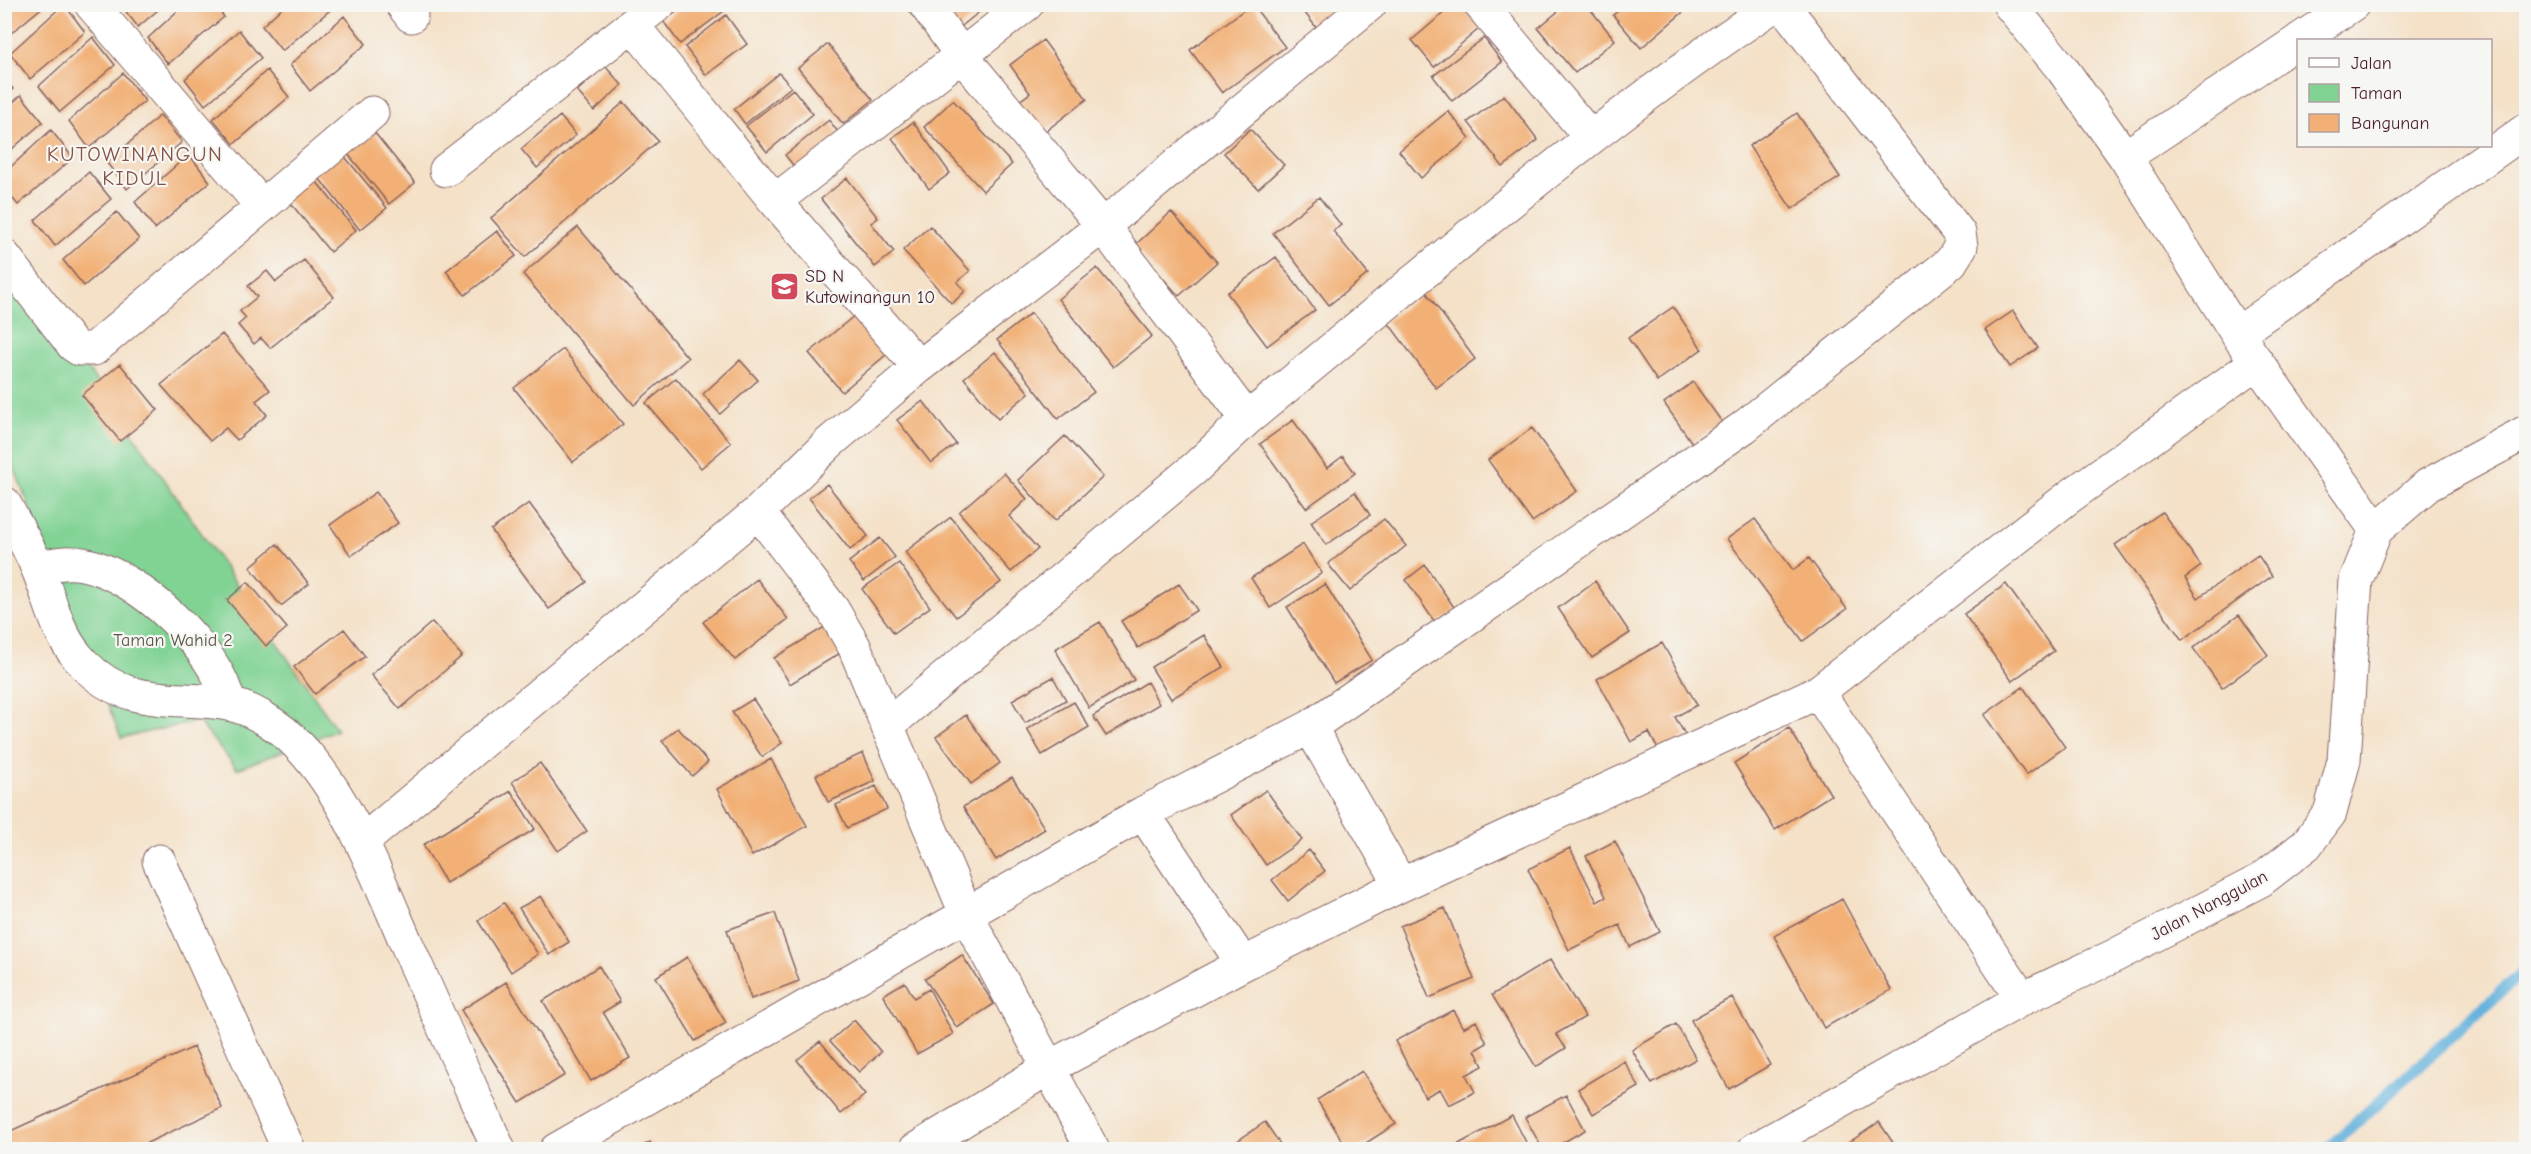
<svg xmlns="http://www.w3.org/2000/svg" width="2531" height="1154" viewBox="0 0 2531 1154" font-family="'Comic Neue',sans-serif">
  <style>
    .green { fill: #81d394; stroke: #667960; stroke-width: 1.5 }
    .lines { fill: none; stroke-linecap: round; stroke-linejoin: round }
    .stream { stroke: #61b0db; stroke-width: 12 }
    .building { fill: #f2b076 }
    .minor-casing { stroke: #866362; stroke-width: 35 }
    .minor { stroke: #fff; stroke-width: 33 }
    .labels { text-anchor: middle; stroke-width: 4.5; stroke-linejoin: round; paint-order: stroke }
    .poi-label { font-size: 18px; fill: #4a1f2b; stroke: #f6f6f2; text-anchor: start }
    .park-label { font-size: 18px; fill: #5a554a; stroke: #f6f6f2 }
    .street-label { font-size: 18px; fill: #4a1f2b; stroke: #f6f6f2 }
    .quarter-label { font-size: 21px; letter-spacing: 1.5px; fill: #855245; stroke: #f6f6f2 }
  </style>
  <rect width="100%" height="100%" fill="#f6f6f2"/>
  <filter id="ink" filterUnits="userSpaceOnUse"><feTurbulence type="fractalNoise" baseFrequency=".0167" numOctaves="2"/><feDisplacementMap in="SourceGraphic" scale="12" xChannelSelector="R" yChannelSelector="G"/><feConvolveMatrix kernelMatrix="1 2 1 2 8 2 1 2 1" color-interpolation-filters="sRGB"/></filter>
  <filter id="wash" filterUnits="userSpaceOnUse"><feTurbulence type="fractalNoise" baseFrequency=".008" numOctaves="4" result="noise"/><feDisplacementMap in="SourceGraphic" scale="24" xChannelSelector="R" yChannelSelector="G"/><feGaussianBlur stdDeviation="1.35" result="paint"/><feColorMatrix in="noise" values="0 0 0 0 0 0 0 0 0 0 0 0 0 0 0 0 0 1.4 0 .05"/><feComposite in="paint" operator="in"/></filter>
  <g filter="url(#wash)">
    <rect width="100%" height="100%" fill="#f4e1c8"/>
    <path class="green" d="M4 260 75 350 337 730 237 769 198 721 121 738 5 445Z"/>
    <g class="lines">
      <path class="stream" d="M2326 1150 2526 969"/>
    </g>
    <g id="blocks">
      <path class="building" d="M64 4 85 32 30 79 10 53Z
        M120 4H165L138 27Z
        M185 4H214L224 17 168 64 148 38Z
        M286 4H337L282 51 262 26Z
        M686 4H726L728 8 680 44 663 21Z
        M939 4H989L958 29Z
        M1252 4 1285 47 1222 93 1190 50Z
        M1298 4H1345L1319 31Z
        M1454 4H1461L1480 28 1434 67 1412 40Z
        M1567 4H1586L1615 40 1575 73 1538 28Z
        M1626 4H1687L1689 7 1641 48 1613 15Z
        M4 5H45L4 39Z
        M726 15 747 44 706 75 685 47Z
        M344 16 366 44 310 91 290 65Z
        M239 30 261 58 205 105 185 79Z
        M93 37 115 65 60 112 39 86Z
        M1484 38 1502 62 1452 101 1433 76Z
        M1043 40 1087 99 1038 137 1014 105 1030 93 1010 65Z
        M828 44 873 100 843 124 798 68Z
        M605 66 622 85 594 111 577 91Z
        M267 70 289 97 234 144 213 119Z
        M123 73 145 101 89 148 69 121Z
        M779 73 791 87 745 124 734 109Z
        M4 78 13 89 4 97Z
        M793 89 813 114 767 152 746 126Z
        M21 95 43 122 5 155V110Z
        M1504 95 1538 140 1503 167 1468 122Z
        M953 100 1012 164 983 191 924 127Z
        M624 102 658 141 525 257 491 218Z
        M1448 111 1470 138 1421 178 1399 151Z
        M1797 113 1840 177 1792 209 1749 146Z
        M160 115 182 142 127 189 107 163Z
        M560 116 576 135 537 168 521 149Z
        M829 120 844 140 801 175 785 155Z
        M913 122 950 173 929 189 892 138Z
        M370 127 415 183 389 204 343 148Z
        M1250 129 1284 165 1258 189 1224 153Z
        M51 130 73 158 18 205 4 188V173Z
        M341 152 387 208 360 230 315 173Z
        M189 154 210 182 155 229 135 202Z
        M89 172 111 199 55 246 35 220Z
        M311 175 356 230 330 252 285 196Z
        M847 178 878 218 871 223 894 252 875 267 821 199Z
        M1319 197 1341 225 1333 231 1368 274 1329 305 1273 233Z
        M117 212 139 239 84 286 63 260Z
        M1171 212 1217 262 1179 296 1134 246Z
        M930 226 970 271 957 282 965 291 952 304 903 250Z
        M578 227 688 358 634 405 523 274Z
        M497 231 516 256 465 295 446 271Z
        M1276 257 1315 310 1267 346 1227 293Z
        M304 260 334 297 270 348 261 338 254 344 238 325 246 318 240 311 257 297 248 286 267 271 276 282Z
        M1097 268 1152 336 1113 367 1058 299Z
        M1426 292 1475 359 1436 388 1387 321Z
        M1673 307 1702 349 1657 381 1628 338Z
        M2013 311 2038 348 2010 367 1985 330Z
        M1031 313 1094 392 1058 419 997 340Z
        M855 315 887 354 842 392 809 353Z
        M222 334 270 390 256 401 267 415 237 440 226 428 210 441 161 385Z
        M563 349 623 424 573 462 514 388Z
        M995 352 1029 393 998 419 964 378Z
        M740 360 758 380 720 414 703 394Z
        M120 364 158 410 120 441 82 395Z
        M676 378 731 443 701 468 646 403Z
        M1693 382 1722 422 1692 443 1664 403Z
        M923 401 956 444 931 463 897 420Z
        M1293 420 1327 468 1343 456 1355 473 1306 508 1260 444Z
        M1532 428 1577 491 1532 522 1488 460Z
        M1065 436 1103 477 1055 521 1018 480Z
        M1004 473 1027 499 1009 516 1038 549 1011 572 959 512Z
        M827 484 868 536 850 550 809 498Z
        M376 492 398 523 351 556 330 525Z
        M1355 492 1370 515 1326 545 1311 522Z
        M529 503 587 582 549 609 491 530Z
        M2162 512 2201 566 2185 578 2198 598 2258 555 2272 576 2182 640 2115 545Z
        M951 517 1001 582 956 617 905 552Z
        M1384 519 1406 546 1350 591 1328 564Z
        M1755 519 1793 570 1809 558 1847 609 1803 641 1727 539Z
        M880 538 895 557 864 581 849 562Z
        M277 544 309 584 281 606 250 567Z
        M1303 544 1322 573 1270 608 1251 578Z
        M899 563 930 607 894 633 862 589Z
        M1425 565 1456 610 1436 624 1406 580Z
        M757 579 788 619 735 660 703 622Z
        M1595 581 1630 633 1592 658 1558 608Z
        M248 582 287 628 266 646 227 600Z
        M1179 584 1197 610 1138 648 1121 621Z
        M1325 584 1372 660 1334 683 1287 607Z
        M2006 584 2054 651 2012 681 1964 614Z
        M2239 615 2268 655 2222 688 2193 648Z
        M432 622 462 656 400 709 371 675Z
        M1100 622 1134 680 1089 708 1055 649Z
        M826 626 842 652 790 684 774 658Z
        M344 629 365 656 315 694 294 667Z
        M1204 635 1224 667 1171 699 1151 667Z
        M1662 643 1697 705 1675 717 1686 736 1659 751 1649 732 1631 742 1597 679Z
        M1053 677 1066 700 1025 723 1012 700Z
        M1147 682 1159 704 1106 736 1093 716Z
        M2023 687 2065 747 2026 775 1984 715Z
        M753 699 782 743 762 757 732 712Z
        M1074 702 1089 727 1042 755 1027 729Z
        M966 715 1000 763 971 784 936 737Z
        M678 728 708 762 692 776 662 741Z
        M1789 728 1831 795 1775 830 1734 763Z
        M863 753 875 781 828 802 816 775Z
        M771 759 807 826 752 856 717 789Z
        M540 763 587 831 558 851 512 782Z
        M1012 777 1045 829 996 860 963 807Z
        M876 786 887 809 847 828 836 805Z
        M1266 790 1302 840 1266 865 1231 815Z
        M511 791 535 829 446 883 423 845Z
        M1615 841 1660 932 1630 947 1620 925 1569 950 1528 869 1570 848 1597 902 1606 897 1586 856Z
        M1309 850 1325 871 1288 901 1272 880Z
        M541 896 569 942 549 955 519 908Z
        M1842 899 1891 990 1824 1028 1774 936Z
        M504 903 538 954 511 972 478 921Z
        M1445 908 1474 979 1429 998 1400 926Z
        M775 913 799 981 751 999 727 930Z
        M962 955 994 1004 957 1028 925 979Z
        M687 957 726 1023 695 1041 656 977Z
        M1550 960 1585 1017 1556 1034 1566 1048 1536 1067 1492 995Z
        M599 966 620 1002 603 1012 630 1058 591 1081 543 1001Z
        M506 982 565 1075 520 1103 461 1010Z
        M905 982 914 998 929 989 953 1034 917 1054 883 995Z
        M1732 997 1770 1065 1729 1089 1691 1020Z
        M1453 1010 1463 1028 1476 1021 1487 1043 1475 1050 1483 1066 1466 1075 1475 1092 1449 1105 1440 1089 1425 1097 1395 1041Z
        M854 1020 881 1052 859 1072 830 1041Z
        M1676 1024 1696 1059 1652 1084 1632 1050Z
        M820 1041 865 1095 841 1114 797 1060Z
        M194 1047 222 1108 132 1150H4V1134Z
        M1624 1061 1639 1087 1593 1114 1578 1089Z
        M1362 1071 1396 1124 1355 1150H1348L1317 1100Z
        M1566 1095 1585 1130 1550 1150H1543L1525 1117Z
        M1512 1115 1530 1150H1456L1455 1146Z
        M1265 1122 1284 1150H1236L1233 1144Z
        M1879 1122 1898 1150H1838Z
        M650 1142 653 1150H635Z"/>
    </g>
  </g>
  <g filter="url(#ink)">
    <use href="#blocks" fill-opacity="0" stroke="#866362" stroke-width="1.5"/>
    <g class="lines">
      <defs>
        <path id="minor" d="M91 4 261 205
          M402 4 411 16
          M925 4 962 56 1103 226 1247 419
          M1480 4 1591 138
          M2009 4 2063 70 2125 157 2237 334 2376 530
          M633 26 775 201 919 367
          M2299 40 2353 4
          M2125 157 2298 41
          M446 170 659 4
          M775 201 1027 4
          M4 256 73 345 79 349H94L372 113
          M2237 334 2526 130
          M4 503C15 524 28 545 37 567 52 602 56 636 84 664 127 709 173 695 228 704 252 708 281 727 298 745 348 796 379 881 408 947 438 1015 468 1082 499 1150
          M758 512 833 610 854 646 967 916 1093 1150
          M38 568C53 564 67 561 83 564 137 574 219 650 229 704
          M1818 692 2022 999
          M888 725 1195 468 1247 419C1420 278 1589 128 1776 4
          M1143 813 1243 964
          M362 842 758 512 829 443 919 367 1103 226 1370 4
          M159 861 289 1150
          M1401 885 1310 727 1744 427 1951 262 1961 246 1959 233 1782 4
          M556 1150 1143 813 1310 727
          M915 1150 1048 1068 1243 964 1401 885 1818 692 2069 497 2257 362
          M1754 1150 2022 999 2114 956 2261 880 2306 845 2330 813 2344 760 2356 580 2376 530 2428 485 2526 432"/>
      </defs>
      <use href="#minor" class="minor-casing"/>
      <use href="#minor" class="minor"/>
    </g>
  </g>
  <defs>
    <symbol id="school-square" viewBox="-11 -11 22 22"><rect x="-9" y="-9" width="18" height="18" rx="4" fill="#d1495b" stroke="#f6f6f2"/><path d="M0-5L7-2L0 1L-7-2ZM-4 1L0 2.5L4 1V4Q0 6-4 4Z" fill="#fff"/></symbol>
  </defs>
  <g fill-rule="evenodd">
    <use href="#school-square" x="768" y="270" width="33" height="33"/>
  </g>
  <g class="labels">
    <g class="poi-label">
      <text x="805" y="282">SD N<tspan x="805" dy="21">Kutowinangun 10</tspan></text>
    </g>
    <g class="park-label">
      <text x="173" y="646">Taman Wahid 2</text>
    </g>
    <g class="street-label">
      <text transform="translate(2209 905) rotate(-28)" y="6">Jalan Nanggulan</text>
    </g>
    <g class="quarter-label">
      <text x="135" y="161">KUTOWINANGUN<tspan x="135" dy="24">KIDUL</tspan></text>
    </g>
  </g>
  <rect width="2531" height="1154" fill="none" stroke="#f6f6f2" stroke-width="24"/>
  <rect x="2297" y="39" width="195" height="108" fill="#f6f6f2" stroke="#b1a0a2" stroke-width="1.5"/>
  <rect x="2309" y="58" width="30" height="9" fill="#ffffff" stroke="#b1a0a2" stroke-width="1.5"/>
  <text x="2351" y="69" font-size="18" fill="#4a1f2b">Jalan</text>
  <rect x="2309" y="84" width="30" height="18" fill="#81d394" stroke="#b1a0a2" stroke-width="1.5"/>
  <text x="2351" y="99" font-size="18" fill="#4a1f2b">Taman</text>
  <rect x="2309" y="114" width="30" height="18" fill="#f2b076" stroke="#b1a0a2" stroke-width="1.5"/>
  <text x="2351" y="129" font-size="18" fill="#4a1f2b">Bangunan</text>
</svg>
